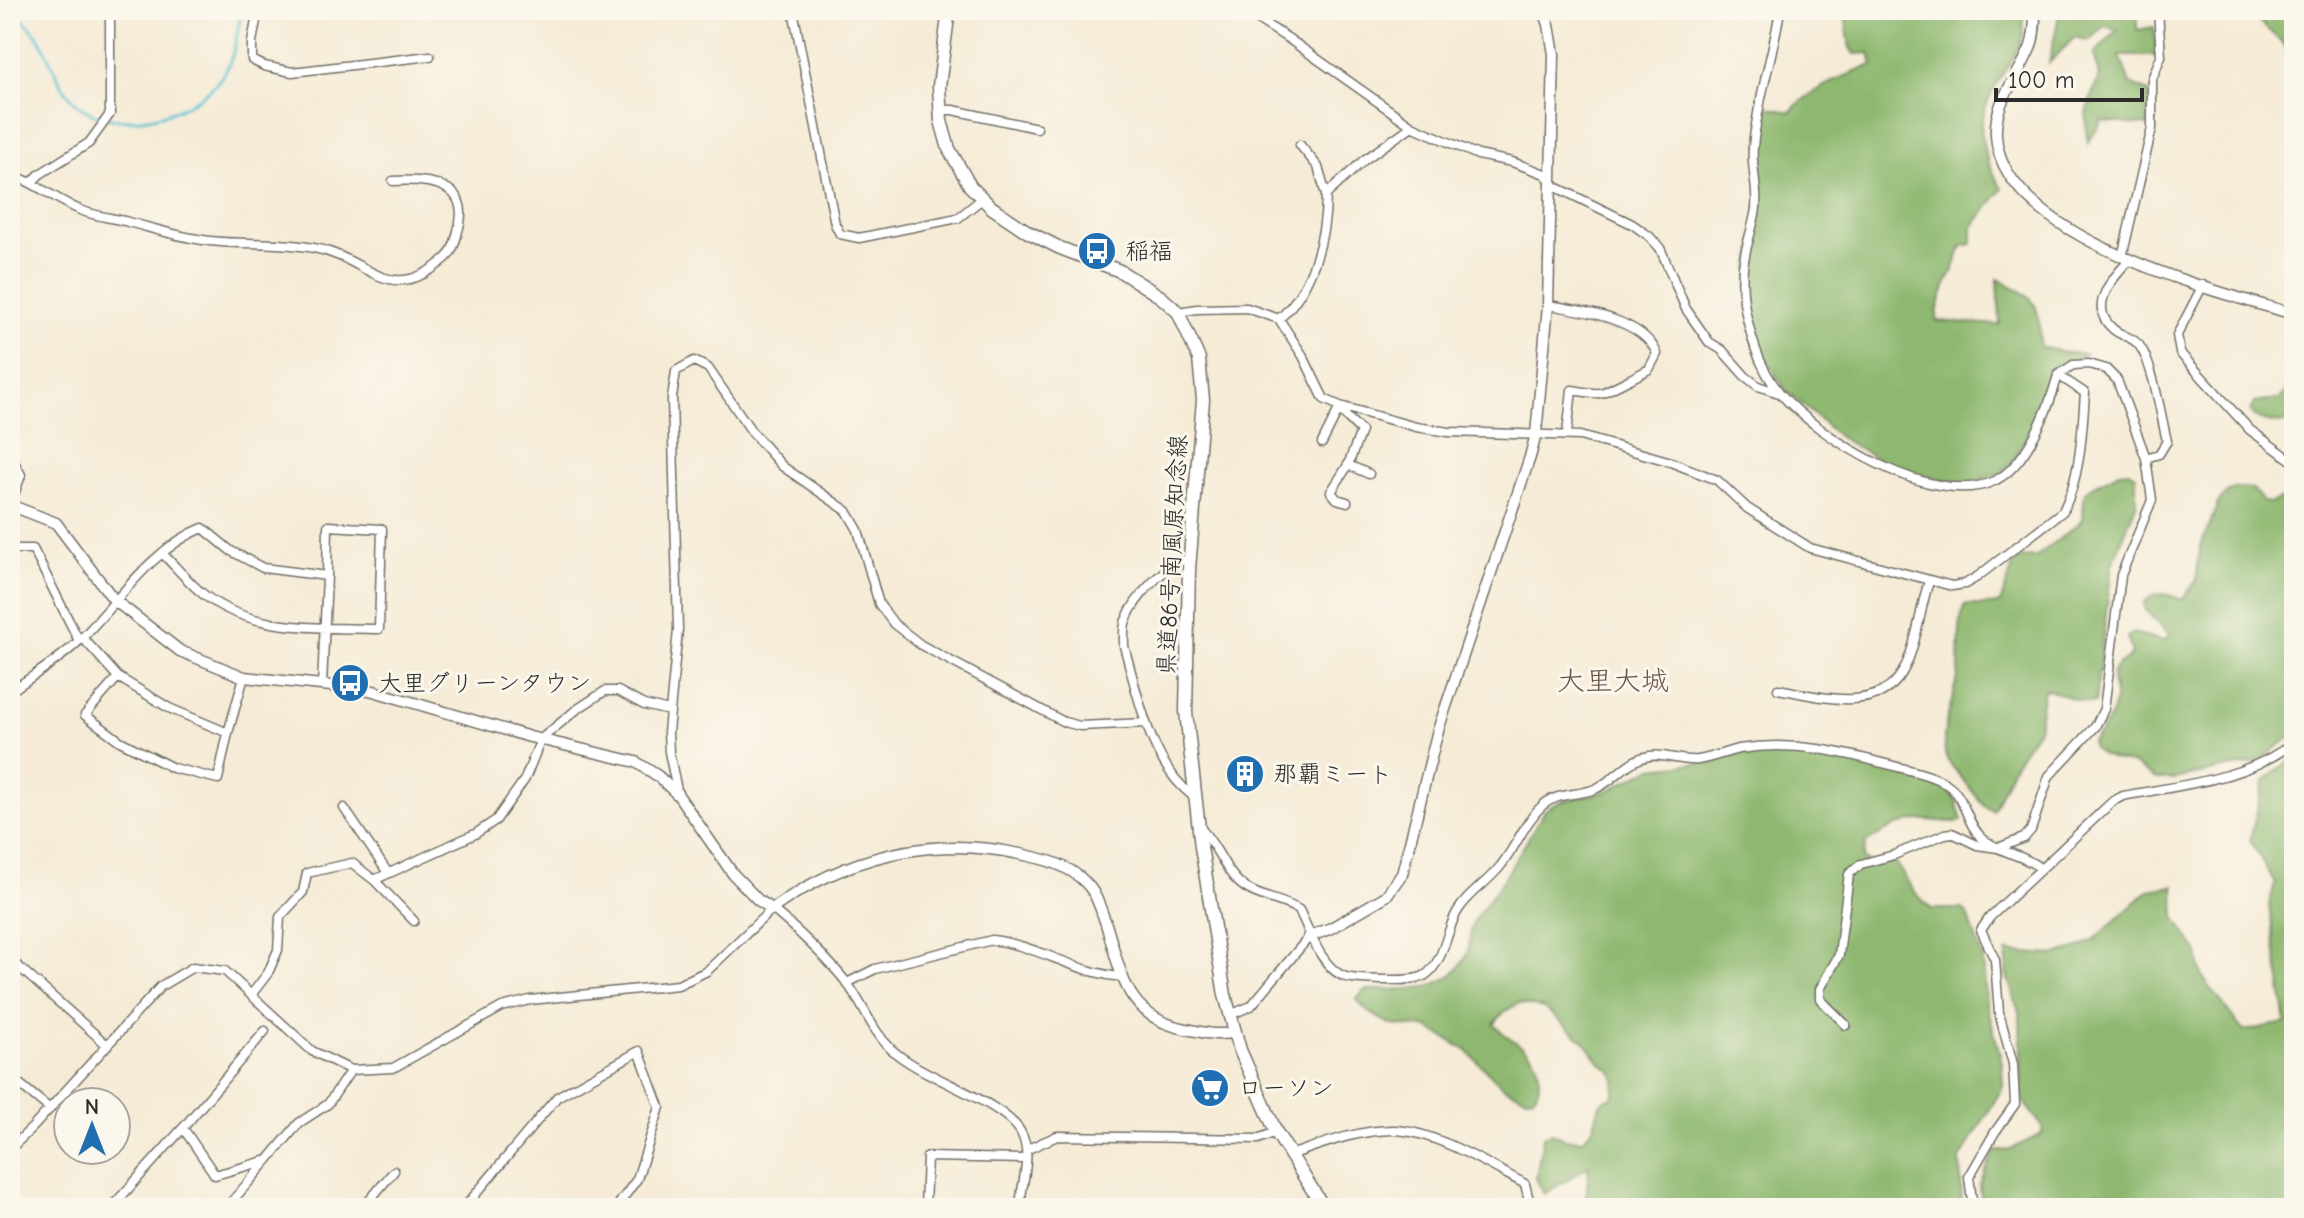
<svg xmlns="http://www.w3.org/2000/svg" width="2304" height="1218" viewBox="0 0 2304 1218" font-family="'Comic Neue','Klee One',sans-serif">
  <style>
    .forest { fill: #8eb86f; stroke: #5c724d; stroke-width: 2 }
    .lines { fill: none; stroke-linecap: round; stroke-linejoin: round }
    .stream { stroke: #57c1d2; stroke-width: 3 }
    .minor-casing { stroke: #726e67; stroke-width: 11 }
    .tertiary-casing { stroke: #726e67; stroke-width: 13 }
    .primary-casing { stroke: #726e67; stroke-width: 15 }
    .minor { stroke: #fff; stroke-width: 8 }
    .tertiary { stroke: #fff; stroke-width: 10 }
    .primary { stroke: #fff; stroke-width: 12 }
    .labels { text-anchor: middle; stroke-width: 6; stroke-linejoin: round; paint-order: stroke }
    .poi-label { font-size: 24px; fill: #2b2b2b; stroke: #fbf7ec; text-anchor: start }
    .street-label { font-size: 24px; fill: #2b2b2b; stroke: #fbf7ec }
    .quarter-label { font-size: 28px; fill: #6c564a; stroke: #fbf7ec }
  </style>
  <rect width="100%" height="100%" fill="#fbf7ec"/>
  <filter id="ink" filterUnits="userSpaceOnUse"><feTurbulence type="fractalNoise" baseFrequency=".0125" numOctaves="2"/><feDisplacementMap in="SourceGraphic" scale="16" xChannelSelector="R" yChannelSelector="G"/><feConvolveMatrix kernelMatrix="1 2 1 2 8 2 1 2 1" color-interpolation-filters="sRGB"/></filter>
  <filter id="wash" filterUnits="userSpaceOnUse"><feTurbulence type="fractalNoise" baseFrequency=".006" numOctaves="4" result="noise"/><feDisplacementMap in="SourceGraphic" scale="32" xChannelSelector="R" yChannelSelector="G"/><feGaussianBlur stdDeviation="1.8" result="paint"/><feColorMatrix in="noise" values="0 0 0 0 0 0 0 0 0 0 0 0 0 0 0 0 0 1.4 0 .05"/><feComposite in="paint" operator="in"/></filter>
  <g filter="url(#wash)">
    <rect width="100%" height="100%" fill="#f5ebd6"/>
    <path class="forest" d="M1859 10H2024C2024 18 2024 27 2023 35 2019 50 2011 61 2003 74 1974 120 1975 141 2002 189L1972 228V244L1962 246C1954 274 1939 291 1936 321L2000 325 1998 279C2039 300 2039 301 2040 347L2069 353H2087L2053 371 2046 399 2014 459 2000 474 1968 483 1947 481 1897 470 1839 437 1786 390 1761 351 1749 303V268L1761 211 1760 138 1767 107 1790 112C1813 87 1842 77 1873 65L1870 53 1855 54 1850 48 1845 15H1855Z
      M2060 10H2152L2137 16V30L2154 27 2157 56H2120L2130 84 2149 92 2148 126 2102 121 2088 143C2083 118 2089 99 2100 76L2094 54 2118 30 2104 26 2088 41 2075 37 2049 63Z
      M2246 10H2294V51L2288 54 2284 44Z
      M2294 379V423C2278 422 2259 426 2250 410L2255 403 2280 399Z
      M2129 471 2136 475V505L2112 565 2095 703C2080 704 2060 692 2044 689L2038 729 2014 764 1993 811 1985 807 1948 761C1935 732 1957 699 1959 669 1960 647 1958 627 1964 606 1976 603 1988 608 2000 603L2014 563 2020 558 2036 557 2077 525 2083 518 2084 494 2091 487 2119 472Z
      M2237 488 2253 489 2263 502 2270 503 2294 494V589L2287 594 2294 617V735L2255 763 2173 779H2156L2134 765 2101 755 2094 750 2091 742C2102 732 2116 713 2115 696 2115 688 2109 678 2114 670 2118 662 2128 662 2132 653L2127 637 2134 633 2164 641 2170 635 2145 610 2144 602C2156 591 2168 593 2182 600L2196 581 2200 548 2218 503 2228 491Z
      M1750 751 1851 757 1946 786 1956 801 1962 821C1948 824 1935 819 1921 820 1901 821 1882 832 1866 843L1863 859 1871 863 1895 862 1913 890 1931 909H1963L1968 914 1983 960 1986 1000 2002 1063 2003 1087 1960 1159 1962 1208H1658L1654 1204 1638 1202 1628 1208H1581L1587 1191 1589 1166 1544 1194 1536 1178 1543 1136 1551 1133 1566 1139 1583 1140 1594 1126 1600 1104 1614 1095 1615 1080 1612 1072 1600 1062 1584 1041 1544 1008 1519 1003 1504 1012 1494 1024C1509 1044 1540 1047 1539 1077 1539 1086 1539 1089 1534 1096L1526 1097 1503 1087 1466 1050 1428 1028 1392 1025 1368 1012 1356 1000 1365 990C1401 989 1448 995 1466 956 1472 944 1468 931 1474 920L1504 879 1545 810 1559 802 1607 791 1651 768 1700 763Z
      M2294 757V1208H2131L2123 1196 2099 1191 2084 1200 2078 1208H1982L1980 1184 1994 1152 2011 1149 2042 1134V1126L2022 1100 2020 1015 2006 973 2007 952 2056 955 2079 948 2094 940 2149 890 2174 886 2175 917 2198 953 2202 976 2243 1031 2286 1023 2269 905 2275 883 2250 840 2264 781Z"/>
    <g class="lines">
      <path class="stream" d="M10 12C51 33 46 72 74 101 111 140 202 114 226 70 236 52 237 29 242 10"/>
    </g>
  </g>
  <g filter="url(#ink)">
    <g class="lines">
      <defs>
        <path id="minor" d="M258 10 252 42V60L264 66 292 72 430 56
          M793 10 835 224 840 234 859 238 958 218 982 199
          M1243 10 1289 39 1412 126 1478 155 1512 162 1545 174 1556 187 1632 224 1649 236 1660 248 1686 309 1709 342 1722 350 1745 376 1758 386 1779 393
          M1780 10C1773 56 1757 101 1753 147 1751 167 1758 188 1756 208 1754 224 1748 239 1745 255 1738 287 1746 320 1756 350 1761 364 1770 381 1780 393 1819 438 1933 509 1994 481 2027 466 2049 408 2058 375L2073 365 2089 364 2106 369 2117 380 2146 458 2152 500 2121 575 2104 709 2095 727 2049 776 2031 830 2024 838 1998 848 1977 845 1952 833 1945 834 1894 855 1861 864 1849 874 1839 955 1820 989V999L1846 1025
          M940 110H953L1037 128
          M1300 145 1318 167 1326 195
          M10 174C35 182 56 200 80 210 95 216 112 218 128 222 155 229 183 238 210 241 245 245 280 241 314 248 369 258 389 309 446 258 453 252 456 240 458 231 473 182 427 179 393 181
          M31 183 40 174 89 143 110 114V10
          M2122 257 2152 128V79L2161 56 2158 10
          M2129 261C2112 278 2087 307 2113 329 2121 336 2133 337 2139 345 2153 363 2161 417 2167 441L2159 454 2146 458
          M2203 285 2177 335 2180 353 2250 430 2294 462
          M1548 305C1580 310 1644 319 1657 354L1649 369C1642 373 1604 393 1600 393 1591 394 1581 391 1572 390L1567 434
          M1178 312 1197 309 1247 308 1279 319 1303 356 1324 399 1340 406 1416 427 1449 432 1580 436 1668 461 1717 480 1747 508 1810 548 1952 586 1965 584 1977 577 2063 511C2081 476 2082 431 2085 393L2058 375
          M1279 319C1312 289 1326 238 1326 195L1364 160 1412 126
          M1339 409 1361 431 1348 465 1331 492 1337 499 1347 502
          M1322 443 1340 407
          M10 455 21 475 10 506
          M1348 465 1369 474
          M10 549H33L79 641
          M163 554C176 567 189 583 203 594 252 633 320 627 379 629L382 529 328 526 327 576
          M1190 559C1166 562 1135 598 1126 620 1123 628 1124 637 1124 646 1138 695 1150 764 1193 796
          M82 637 118 677 169 708 228 733 218 779 173 768 120 741 85 715 118 677
          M1778 689C1819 696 1884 717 1906 665 1918 639 1920 608 1929 581
          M10 692C33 675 60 660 80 640 117 603 153 547 203 528L231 551 263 568 327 576 322 685
          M228 733 244 677
          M678 795 669 752 668 732 678 630 672 398 676 371 694 361 708 368 752 432 782 466 847 511 858 530 879 604 894 624 921 645 1064 722 1080 726 1146 723
          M344 808 388 873
          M1199 827C1218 844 1224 874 1246 888 1261 898 1283 900 1299 910 1309 930 1322 970 1346 977 1357 980 1371 979 1382 980 1394 980 1414 981 1424 976 1442 965 1446 936 1454 918 1462 899 1484 885 1498 869 1515 850 1524 822 1543 805 1558 792 1578 796 1595 789 1613 782 1626 761 1645 757 1662 752 1680 762 1698 760 1712 758 1725 752 1739 749 1794 740 1841 752 1894 766 1911 771 1930 774 1945 783 1966 795 1965 823 1982 838 1999 853 2023 854 2040 868
          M374 880 414 921
          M10 959 106 1044
          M847 983 875 969 992 940C1037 945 1078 974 1123 977
          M251 995 268 973 278 950 280 917 303 892 307 873 352 863 374 880 475 834 496 820 525 779 541 739 576 710 605 691H618L644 705 669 711
          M1230 1015 1251 1006 1309 937
          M10 1076 50 1109
          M183 1128 215 1175 268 1160 299 1123 328 1104 351 1070
          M10 1149 33 1127 161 986 193 967 225 971 312 1051 351 1070 393 1068 502 1007 530 1000 678 985 707 971 772 909C793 926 830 961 846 982 863 1003 871 1030 891 1049 922 1078 1001 1100 1020 1131 1034 1154 1021 1182 1020 1208
          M1028 1149 1057 1136 1258 1139 1276 1132
          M1290 1155C1323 1144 1357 1130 1393 1130 1433 1130 1489 1165 1525 1184L1531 1208
          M111 1208 183 1128 265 1031
          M226 1208 268 1160
          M363 1208 394 1171
          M464 1208 557 1097 639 1051 660 1107 637 1179 616 1208
          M925 1208 927 1157 1025 1159
          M1973 1208 1969 1177 1995 1132 2015 1104 2013 1064 1999 1013 1995 960 1981 930 1990 917 2113 801 2123 796C2180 785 2247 780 2294 742"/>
        <path id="tertiary" d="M2035 10C2035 22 2035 34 2031 46 2019 78 1994 99 1996 135 2001 237 2214 291 2294 314
          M10 505 56 523 114 600 180 651 244 677 370 690 530 737 636 762 658 776 678 795 733 874 758 900 772 909C846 856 930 835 1020 854 1044 859 1068 864 1086 883 1096 893 1100 907 1105 921 1122 973 1124 1017 1186 1029 1203 1032 1218 1037 1235 1032
          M1309 937 1331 928 1386 896 1402 874 1438 730 1530 457 1536 434 1548 305 1554 54 1549 25 1544 10"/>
        <path id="primary" d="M949 10 939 86 941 121 949 149 970 186 991 207 1028 232 1060 248 1120 271 1161 297 1178 312 1199 359 1203 400 1189 569 1186 712 1201 847 1225 995 1240 1050 1276 1132 1324 1208"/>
      </defs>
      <use href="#minor" class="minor-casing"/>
      <use href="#tertiary" class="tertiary-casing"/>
      <use href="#primary" class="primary-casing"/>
      <use href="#minor" class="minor"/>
      <use href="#tertiary" class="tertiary"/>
      <use href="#primary" class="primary"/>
    </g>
  </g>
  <defs>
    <symbol id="bus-disc" viewBox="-11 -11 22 22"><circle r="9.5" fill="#1f6fb2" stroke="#fbf7ec"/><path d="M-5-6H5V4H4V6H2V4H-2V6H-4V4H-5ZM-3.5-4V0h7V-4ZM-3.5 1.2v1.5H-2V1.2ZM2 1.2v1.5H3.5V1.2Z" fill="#fff"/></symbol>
    <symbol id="building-disc" viewBox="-11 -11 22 22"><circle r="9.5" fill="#1f6fb2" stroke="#fbf7ec"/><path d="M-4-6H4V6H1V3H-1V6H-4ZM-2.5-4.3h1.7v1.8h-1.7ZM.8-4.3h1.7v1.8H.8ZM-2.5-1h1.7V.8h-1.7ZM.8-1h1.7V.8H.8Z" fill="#fff"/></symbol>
    <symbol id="supermarket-disc" viewBox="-11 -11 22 22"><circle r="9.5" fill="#1f6fb2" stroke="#fbf7ec"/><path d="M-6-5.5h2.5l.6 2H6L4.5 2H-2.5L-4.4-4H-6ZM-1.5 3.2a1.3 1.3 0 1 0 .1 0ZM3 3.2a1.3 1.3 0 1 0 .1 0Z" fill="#fff"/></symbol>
  </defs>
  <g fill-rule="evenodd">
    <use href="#bus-disc" x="1075" y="229" width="44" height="44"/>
    <use href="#bus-disc" x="328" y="661" width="44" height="44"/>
    <use href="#building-disc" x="1223" y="752" width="44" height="44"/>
    <use href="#supermarket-disc" x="1188" y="1066" width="44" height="44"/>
  </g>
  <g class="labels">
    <g class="poi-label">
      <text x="1125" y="259">稲福</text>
      <text x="378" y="691">大里グリーンタウン</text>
      <text x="1273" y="782">那覇ミート</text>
      <text x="1238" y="1096">ローソン</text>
    </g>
    <g class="street-label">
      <text transform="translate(1172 555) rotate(-87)" y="8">県道86号南風原知念線</text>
    </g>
    <g class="quarter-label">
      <text x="1613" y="690">大里大城</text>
    </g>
  </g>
  <rect width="2304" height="1218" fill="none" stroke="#fbf7ec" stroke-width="40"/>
  <g transform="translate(92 1126)"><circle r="38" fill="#fbf7ec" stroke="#a8a59f" stroke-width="2"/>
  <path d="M0-6L14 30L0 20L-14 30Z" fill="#1f6fb2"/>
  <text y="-12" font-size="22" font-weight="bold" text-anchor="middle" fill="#2b2b2b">N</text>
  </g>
  <path d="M1996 88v12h146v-12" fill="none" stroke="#2b2b2b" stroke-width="4"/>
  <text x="2008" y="88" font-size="24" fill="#2b2b2b" stroke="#fbf7ec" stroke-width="6" paint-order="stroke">100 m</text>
</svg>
